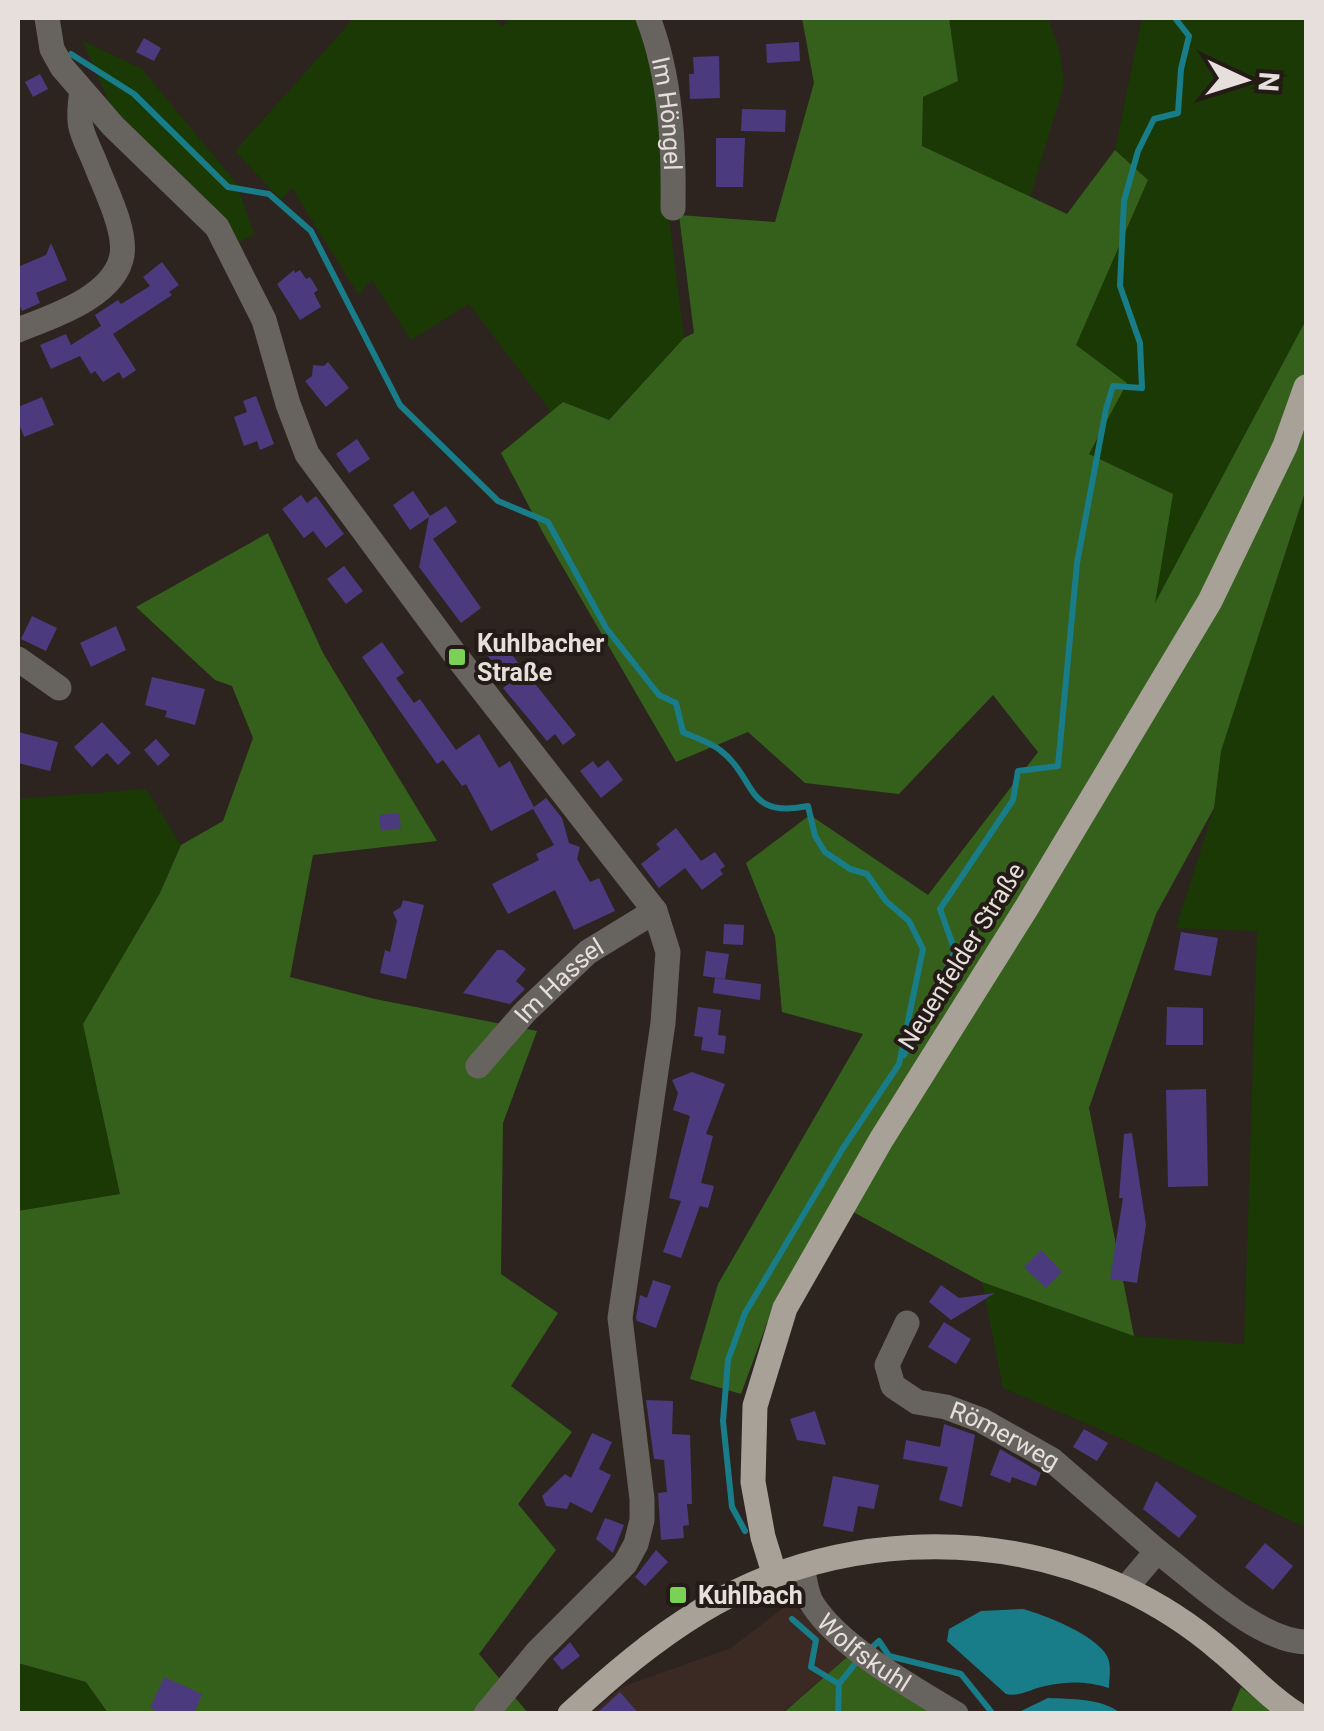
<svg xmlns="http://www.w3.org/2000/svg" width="1324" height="1731" viewBox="0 0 1324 1731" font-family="Roboto,sans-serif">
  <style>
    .built { fill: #3a2a23 }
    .green { fill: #1a3905 }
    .forest { fill: #35601b }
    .water { fill: #187d88 }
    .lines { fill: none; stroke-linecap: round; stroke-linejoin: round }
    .stream { stroke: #187d88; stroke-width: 6 }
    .building { fill: #4b3a7d }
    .minor { stroke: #67635f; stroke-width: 25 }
    .major { stroke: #a7a198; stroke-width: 25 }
    .poi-dot { fill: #7bd155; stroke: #241a16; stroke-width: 4 }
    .labels { text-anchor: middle; stroke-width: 8; stroke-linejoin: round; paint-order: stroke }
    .street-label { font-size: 25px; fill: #e6dfdc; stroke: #241a16 }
    .poi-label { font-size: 25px; font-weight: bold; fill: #e6dfdc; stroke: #241a16; text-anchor: start }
  </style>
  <rect width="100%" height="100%" fill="#2d241f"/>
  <path class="built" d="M790 1603 854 1651 782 1713 591 1714 622 1687 731 1648Z"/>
  <path class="green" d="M354 18H491L503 26 510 18H639L667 139 669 217 684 338 608 420 563 402 551 412 469 304 411 340 372 280 358 294 292 188 281 200 235 151Z
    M949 18H1048L1060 53 1064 85 1030 197 922 146 923 97 958 81Z
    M1142 18H1306V320L1154 607 1089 454 1076 345 1148 180 1115 150Z
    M83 41 142 69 237 184 254 234 238 243 117 122Z
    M1306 489V1528L1134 1444 1003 1388 982 1282 1134 1336 1244 1344 1257 931 1176 928 1214 808 1221 751Z
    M146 789 181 845 160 893 83 1024 120 1194 18 1211V799Z
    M18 1663 86 1682 108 1713H18Z"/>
  <path class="forest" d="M802 18H949L958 81 923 97 922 146 1067 214 1115 150 1148 180 1076 345 1127 383 1089 454 1173 494 1155 603 1306 320V489L1221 751 1214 808 1156 914 1089 1108 1134 1336 982 1282 833 1201 767 1323 741 1394 690 1379 718 1284 863 1034 782 1012 775 936 746 863 810 815 928 895 1038 752 993 695 899 794 805 783 748 732 676 762 543 533 501 453 563 402 609 420 684 338 694 333 679 215 775 222 814 83Z
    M268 533 323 653 437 841 313 855 290 977 375 999 537 1031 503 1123 501 1274 558 1313 511 1386 572 1432 518 1504 556 1550 479 1654 528 1713H108L86 1682 18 1663V1211L120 1194 83 1024 160 893 181 845 223 821 253 738 232 686 215 680 136 607Z
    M854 1651 939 1714H782Z
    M1241 1687 1274 1713 1230 1714Z"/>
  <path class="water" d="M1023 1609C1045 1615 1096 1635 1107 1656 1112 1666 1109 1677 1109 1688 1086 1681 1068 1681 1045 1686 1031 1689 1020 1697 1006 1694L947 1641 949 1629 981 1611Z
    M1048 1698C1070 1699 1102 1698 1120 1713H1017Z"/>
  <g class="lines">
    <path class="stream" d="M71 54 134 94 228 187 269 194 311 231 400 405 498 501 548 522 606 628 659 695 676 703 683 732C695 738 710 742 720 750 757 778 744 819 808 806L815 836 825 852 850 869 867 874 886 901 909 921 923 949 899 1064 843 1148 745 1313 728 1360 723 1421 732 1507 745 1531
      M904 1055 955 951 940 909 1013 800 1018 771 1058 766 1077 563 1106 409 1113 386 1142 388 1140 343 1120 286 1124 201 1138 151 1154 119 1178 113 1181 69 1189 36 1175 18
      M792 1619 816 1640 811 1667 839 1684
      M867 1652 879 1641 889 1656 961 1674 993 1714
      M838 1714 839 1684 858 1660"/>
  </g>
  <path class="building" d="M144 38 161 48 154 61 136 52Z
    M799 42 800 61 767 63 766 44Z
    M719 56 720 98 690 99 689 74H694L693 57Z
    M40 74 48 89 33 97 25 82Z
    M742 109 786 110 785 132 741 131Z
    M716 138H745L743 187H716Z
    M51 243 67 280 36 293 40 303 22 311 18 301V267L46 255Z
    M162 262 179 285 169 292 172 295 113 334 136 370 123 379 119 372 103 382 95 371 91 374 80 356 51 369 40 345 66 334 71 345 101 326 95 315 118 300 121 304 150 286 143 277Z
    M294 270 295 273 300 270 306 279 310 277 318 290 314 293 321 307 300 320 277 284Z
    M328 362 349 388 326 407 305 381 312 376 313 365 324 366Z
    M256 396 274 444 260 450 257 441 244 446 234 417 247 412 243 401Z
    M42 397 54 425 24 437 18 421V407Z
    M357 439 370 459 349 473 336 454Z
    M413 491 430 516 446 506 457 522 433 539 481 608 461 623 419 567 429 517 410 530 393 505Z
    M301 495 307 503 316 496 344 534 326 548 313 531 304 538 282 509Z
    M344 566 363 591 346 604 327 579Z
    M32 616 57 628 46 651 21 639Z
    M116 626 126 650 91 667 80 643Z
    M505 637 516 651 512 655 576 735 563 745 555 734 547 741 503 688 508 684 485 652Z
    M382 642 404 673 396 678 414 703 420 699 456 750 479 734 499 768 510 761 534 807 546 798 562 818 569 843 580 847 577 859 590 882 599 878 615 911 574 930 555 890 508 914 492 884 539 860 536 854 554 845 533 809 491 831 466 784 462 786 443 760 437 764 362 657Z
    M152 677 205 689 195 725 165 717 167 711 145 705Z
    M102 722 131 753 118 765 107 753 92 767 74 747Z
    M18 732 58 742 50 771 18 763Z
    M156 739 170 755 158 766 144 750Z
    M608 760 623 780 601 798 580 771 593 761 598 768Z
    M399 813 401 828 381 831 379 815Z
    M676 828 701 861 715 852 725 866 720 870 723 874 702 890 685 868 659 888 641 864 660 849 656 844Z
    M403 900 424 905 406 979 380 973 385 950 390 952 397 921 393 912 401 907Z
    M724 924 744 925 743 945 723 944Z
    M1181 932 1218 938 1211 976 1174 970Z
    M497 950H503L526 969 516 981 525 989 510 1004 463 993Z
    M706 951 729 954 725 979 703 976Z
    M715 978 761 984 760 1000 713 993Z
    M698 1007 721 1010 718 1035 726 1036 724 1054 701 1050 703 1037 694 1036Z
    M1167 1007 1203 1008V1045H1166Z
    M692 1072 725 1084 706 1134 713 1136 701 1183 714 1186 708 1208 700 1206 681 1258 663 1252 681 1201 669 1198 690 1116 673 1110 678 1093 672 1080Z
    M1206 1089 1208 1186 1168 1187 1166 1090Z
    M1132 1133 1146 1225 1137 1283 1110 1279 1123 1198H1119L1124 1134Z
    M1041 1250 1062 1272 1046 1288 1024 1267Z
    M653 1280 671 1286 656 1328 637 1321 636 1318 640 1295 647 1298Z
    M941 1285 959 1298 995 1293 951 1320 929 1302Z
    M944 1322 971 1339 956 1364 928 1347Z
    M646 1400 673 1401 672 1434 690 1435 692 1504H687L689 1525 683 1526 684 1538 661 1540 658 1493 667 1492 664 1460 654 1459Z
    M815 1411 826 1445 797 1440 790 1419Z
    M944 1424 975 1435 962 1507 939 1500 948 1467 903 1459 906 1440 940 1447Z
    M1084 1429 1108 1443 1097 1461 1073 1447Z
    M592 1433 612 1442 599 1469 611 1475 592 1513 570 1502 567 1509 546 1506 542 1496 565 1474 571 1478Z
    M1000 1449 1041 1473 1036 1486 1012 1477 1010 1483 990 1475Z
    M833 1476 879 1485 874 1509 858 1506 853 1532 823 1526Z
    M1156 1481 1197 1516 1179 1538 1143 1509Z
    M605 1518 624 1525 613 1553 596 1539Z
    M1265 1543 1293 1566 1273 1590 1245 1567Z
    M656 1550 668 1562 645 1586 635 1577Z
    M570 1642 580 1656 562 1670 553 1659Z
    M164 1677 202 1694 194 1714H162L150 1708Z
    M620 1692 639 1714H596Z"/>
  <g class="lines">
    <g class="minor">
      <path d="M47 18 52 49 62 67 113 126 217 227 264 320 288 404 307 454 457 657 655 911 668 952 663 1023 620 1318 642 1499V1520L636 1544 625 1564 538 1651 486 1714"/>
      <path id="s1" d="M648 18C671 77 674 146 673 208"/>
      <path d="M18 330C51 317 115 297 122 255 126 229 105 189 96 165 82 131 76 129 82 91"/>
      <path d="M18 659 59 688"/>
      <path id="s2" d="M478 1066 525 1012 588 952 655 911"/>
      <path id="s3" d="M907 1323 887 1365 893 1386 917 1402 946 1407 981 1420 1052 1460 1157 1551"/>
      <path id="s4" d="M802 1567C805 1579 806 1595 813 1605 841 1648 912 1687 956 1714"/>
      <path d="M1125 1589 1157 1551C1196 1580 1258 1641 1306 1642"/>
    </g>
    <path class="major" d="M775 1576 763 1537 753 1482 755 1406 785 1308 881 1140 1027 907 1210 601 1285 446 1306 387
      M570 1714C611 1676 653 1640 701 1611 829 1534 989 1526 1124 1588 1158 1604 1192 1626 1220 1650 1245 1670 1268 1697 1296 1714"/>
  </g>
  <g class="poi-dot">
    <rect x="447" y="647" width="20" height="20" rx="5"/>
    <rect x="668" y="1585" width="20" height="20" rx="5"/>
  </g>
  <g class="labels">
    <g class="street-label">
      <text dy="9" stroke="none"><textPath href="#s1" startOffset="98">Im Höngel</textPath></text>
      <text transform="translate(961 956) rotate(-58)" y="9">Neuenfelder Straße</text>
      <text dy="9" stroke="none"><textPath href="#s2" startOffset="118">Im Hassel</textPath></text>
      <text dy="9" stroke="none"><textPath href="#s3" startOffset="192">Römerweg</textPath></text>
      <text dy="9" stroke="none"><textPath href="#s4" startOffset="110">Wolfskuhl</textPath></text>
    </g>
    <g class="poi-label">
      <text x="477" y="652">Kuhlbacher<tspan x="477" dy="29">Straße</tspan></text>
      <text x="698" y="1604">Kuhlbach</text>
    </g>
  </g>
  <rect width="1324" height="1731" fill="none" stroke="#e6dfdc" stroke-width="40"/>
  <g transform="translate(1244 80) rotate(94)" stroke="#241a16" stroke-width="8" paint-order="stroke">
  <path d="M0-8L18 38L0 25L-18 38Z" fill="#e6dfdc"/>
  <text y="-15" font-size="28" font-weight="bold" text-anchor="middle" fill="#e6dfdc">N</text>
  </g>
</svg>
